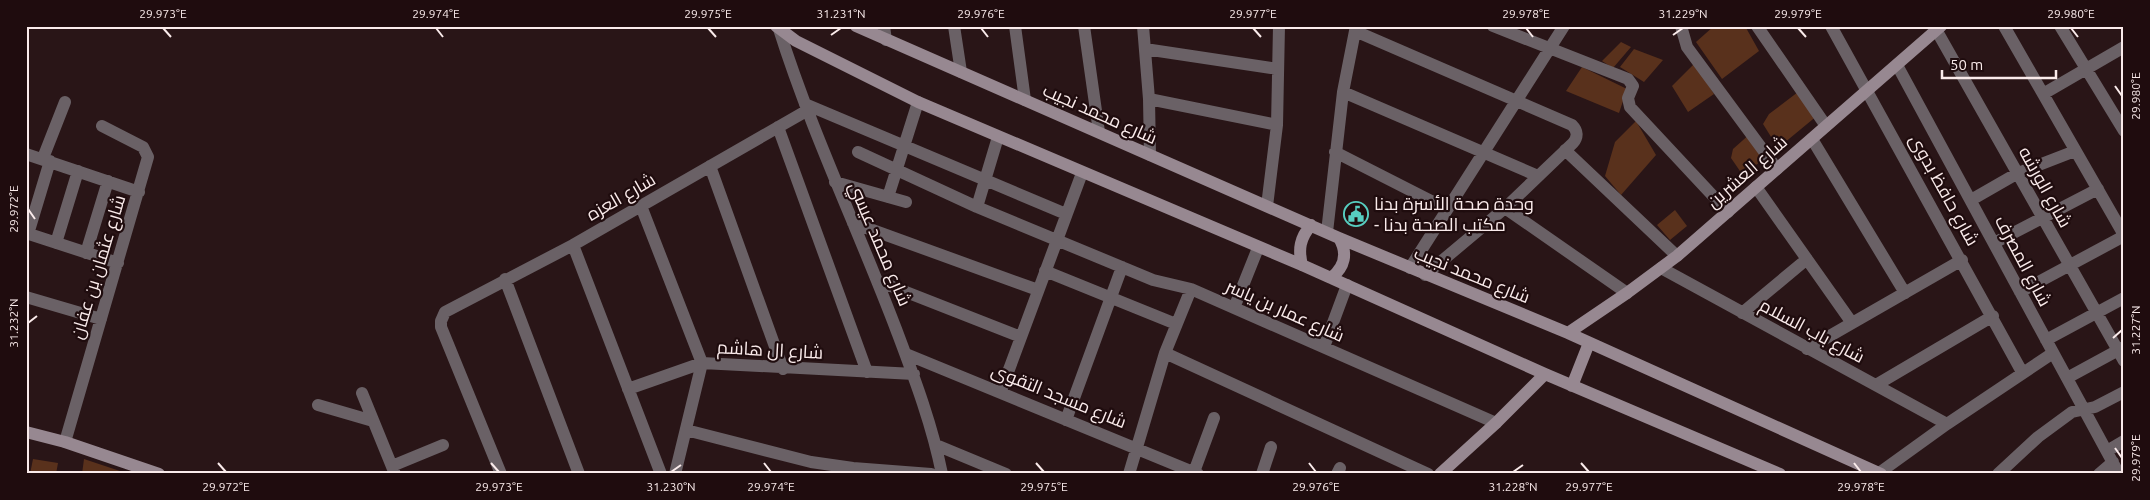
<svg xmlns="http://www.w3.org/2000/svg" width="2150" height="500" viewBox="0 0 2150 500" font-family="Ubuntu,Cairo,sans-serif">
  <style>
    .building { fill: #59311c }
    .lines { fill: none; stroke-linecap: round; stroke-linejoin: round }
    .street { stroke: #6a6166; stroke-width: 12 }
    .secondary { stroke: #978891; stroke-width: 12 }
    .ticks { fill: none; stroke: #faebeb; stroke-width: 2 }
    .labels { text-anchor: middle; stroke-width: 4.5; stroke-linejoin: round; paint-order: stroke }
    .street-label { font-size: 18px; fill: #faebeb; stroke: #1f0c0e }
    .poi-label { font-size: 18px; fill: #faebeb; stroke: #1f0c0e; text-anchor: start }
    .neatline { fill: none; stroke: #faebeb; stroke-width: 2 }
    .ticks-label { font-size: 12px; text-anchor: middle; fill: #faebeb }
  </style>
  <rect width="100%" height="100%" fill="#291517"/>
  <path class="building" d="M1714 26H1745L1759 51 1722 79 1696 42Z
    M1621 42 1631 47 1613 68 1602 61Z
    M1634 49 1663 60 1644 82 1620 67Z
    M1695 63 1714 94 1688 112 1672 86Z
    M1582 67 1627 89 1619 113 1566 91Z
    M1798 92 1818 115 1778 148 1763 124 1769 114Z
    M1636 121 1656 155 1621 195 1605 176 1615 142Z
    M1751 133 1768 157 1742 174 1731 158 1733 149Z
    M1675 210 1687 226 1670 240 1657 225Z
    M33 459 58 463 56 474H30Z
    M84 459 126 473V474H82Z"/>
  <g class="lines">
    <path class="street" d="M884 26 886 40
      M954 26 961 72
      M1015 26 1025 100
      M1084 26 1099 132
      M1143 26 1149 99 1150 155
      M1493 26 1628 79 1633 86 1628 98 1630 107 1728 212
      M1681 26 1687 47 1777 169
      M1757 26 1826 126
      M1831 26 2022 372
      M1934 26 2124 361
      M2004 26 2124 235
      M2060 26 2124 131
      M779 29C811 131 858 229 896 329 914 377 932 424 942 474
      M1355 31 1572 125C1578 131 1578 137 1573 143L1505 208 1425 275
      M1145 49 1278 69
      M1897 65 2119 474
      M1343 92 1538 176
      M2043 94 2124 47
      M1149 99 1277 125
      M805 104 1066 214
      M778 127 867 372
      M1812 139 1905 293
      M1565 150 1677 256
      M858 152 977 207 1153 280 1191 289 1496 423
      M1335 152 1447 209
      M26 154 139 192
      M43 158 65 102
      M710 166 783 369
      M835 182 906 202
      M1756 187 1852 323
      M888 197 918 102
      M1971 200 2018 173 2075 151
      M641 206 702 363 675 474
      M1267 206 1277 125 1279 26
      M977 207 998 137
      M1505 208 1627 293
      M853 223 1038 290
      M1327 232 1343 92 1356 26
      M26 233 118 263
      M28 234 50 161
      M56 243 78 171
      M1994 243 2098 189
      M573 245 661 474
      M86 253 108 181
      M1410 268 1564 26
      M1661 268 1947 424
      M1045 271 1176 324
      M505 279 579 474
      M878 281 1021 337
      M2020 292 2124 236
      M26 297 101 319
      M1234 308 1258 248
      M1742 313 1807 259
      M2046 340 2124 298
      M1324 347 1347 285
      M1807 349 1962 260
      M1165 353 1428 474
      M906 354 1198 474
      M2067 378 2124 347
      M1876 385 1993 316
      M628 389 702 363 914 374
      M1001 391 1082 173
      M362 393 395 474
      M318 405 373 421
      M1066 420 1122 267
      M686 430 811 462 853 468 931 474
      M65 442 148 157 143 147 102 126
      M936 445 1006 474
      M2107 451 2124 441
      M392 466 443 445
      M1194 472 1214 418
      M1879 473 1947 424 2053 353
      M501 474 441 327V321L445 312 573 245 808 110
      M1129 474 1165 353 1191 289
      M1262 474 1271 447
      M1337 474 1340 468
      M1998 474 2038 437 2072 412 2095 407 2124 392
      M2099 474 2113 462"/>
    <path class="secondary" d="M776 26 796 41 918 102 1302 265 1545 374 1780 474
      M856 26 1339 238 1568 333 1881 474
      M1302 265C1298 249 1300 238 1311 225
      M1331 278C1345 267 1348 253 1339 238
      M1568 333 1627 293 1677 256 1941 26
      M1572 386 1589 343
      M26 432 65 442 159 474
      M1440 474 1496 423 1545 374"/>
  </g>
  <path class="ticks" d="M163 28 171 37M436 28 443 37M708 28 716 37M981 28 988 37M1253 28 1261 37M1526 28 1533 37M1798 28 1806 37M2071 28 2078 37M831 35 841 28M1673 35 1683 28M2115 86 2122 96M28 209 35 219M28 323 37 316M2113 338 2122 330M2115 448 2122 458M218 463 226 472M491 463 499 472M764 463 771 472M1036 463 1044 472M1309 463 1316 472M1581 463 1589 472M1854 463 1861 472M671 472 681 465M1513 472 1523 465"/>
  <defs>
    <symbol id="civic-ring" viewBox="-11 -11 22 22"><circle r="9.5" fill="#1f0c0e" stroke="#57cec1" stroke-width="1.5"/><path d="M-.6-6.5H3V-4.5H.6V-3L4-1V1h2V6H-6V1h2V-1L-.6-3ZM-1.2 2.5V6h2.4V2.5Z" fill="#57cec1"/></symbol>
  </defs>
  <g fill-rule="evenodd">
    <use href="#civic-ring" x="1342" y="200" width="28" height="28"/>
  </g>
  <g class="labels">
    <g class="street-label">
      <text transform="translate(1100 114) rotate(24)" y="6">شارع محمد نجيب</text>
      <text transform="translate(1747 172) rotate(-41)" y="6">شارع العشرين</text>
      <text transform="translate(2045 187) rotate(61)" y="6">شارع الورشه</text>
      <text transform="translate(1944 190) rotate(61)" y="6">شارع حافظ بدوى</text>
      <text transform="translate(621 197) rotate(-30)" y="6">شارع العزه</text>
      <text transform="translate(880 244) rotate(67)" y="6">شارع محمد عيسي</text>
      <text transform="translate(2023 261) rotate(62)" y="6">شارع المصرف</text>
      <text transform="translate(98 267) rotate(-73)" y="6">شارع عثمان بن عفان</text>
      <text transform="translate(1472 275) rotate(22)" y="6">شارع محمد نجيب</text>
      <text transform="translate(1285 311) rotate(24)" y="6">شارع عمار بن ياسر</text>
      <text transform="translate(1812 331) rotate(28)" y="6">شارع باب السلام</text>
      <text transform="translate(770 350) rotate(3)" y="6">شارع ال هاشم</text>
      <text transform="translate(1059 396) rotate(22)" y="6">شارع مسجد التقوى</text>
    </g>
    <g class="poi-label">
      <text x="1374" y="210">وحدة صحة الأسرة بدنا<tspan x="1374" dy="21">- مكتب الصحة بدنا</tspan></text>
    </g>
  </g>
  <rect width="2150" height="500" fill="none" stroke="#1f0c0e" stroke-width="55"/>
  <path d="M1942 70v8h114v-8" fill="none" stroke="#faebeb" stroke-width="2.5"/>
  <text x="1950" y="70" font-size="15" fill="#faebeb" stroke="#1f0c0e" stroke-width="4" paint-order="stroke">50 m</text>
  <rect x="28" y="28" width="2094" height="444" class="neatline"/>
  <g class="ticks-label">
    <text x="163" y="18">29.973°E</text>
    <text x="436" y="18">29.974°E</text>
    <text x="708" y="18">29.975°E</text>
    <text x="841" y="18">31.231°N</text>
    <text x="981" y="18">29.976°E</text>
    <text x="1253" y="18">29.977°E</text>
    <text x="1526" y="18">29.978°E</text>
    <text x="1683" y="18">31.229°N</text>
    <text x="1798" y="18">29.979°E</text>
    <text x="2071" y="18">29.980°E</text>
    <text transform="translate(2136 96) rotate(-90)" y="4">29.980°E</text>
    <text transform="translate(14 209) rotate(-90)" y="4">29.972°E</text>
    <text transform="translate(14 323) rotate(-90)" y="4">31.232°N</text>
    <text transform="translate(2136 330) rotate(-90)" y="4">31.227°N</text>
    <text transform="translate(2136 458) rotate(-90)" y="4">29.979°E</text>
    <text x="226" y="491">29.972°E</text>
    <text x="499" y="491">29.973°E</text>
    <text x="671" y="491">31.230°N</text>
    <text x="771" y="491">29.974°E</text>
    <text x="1044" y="491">29.975°E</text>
    <text x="1316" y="491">29.976°E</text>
    <text x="1513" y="491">31.228°N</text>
    <text x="1589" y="491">29.977°E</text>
    <text x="1861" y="491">29.978°E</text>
  </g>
</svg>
